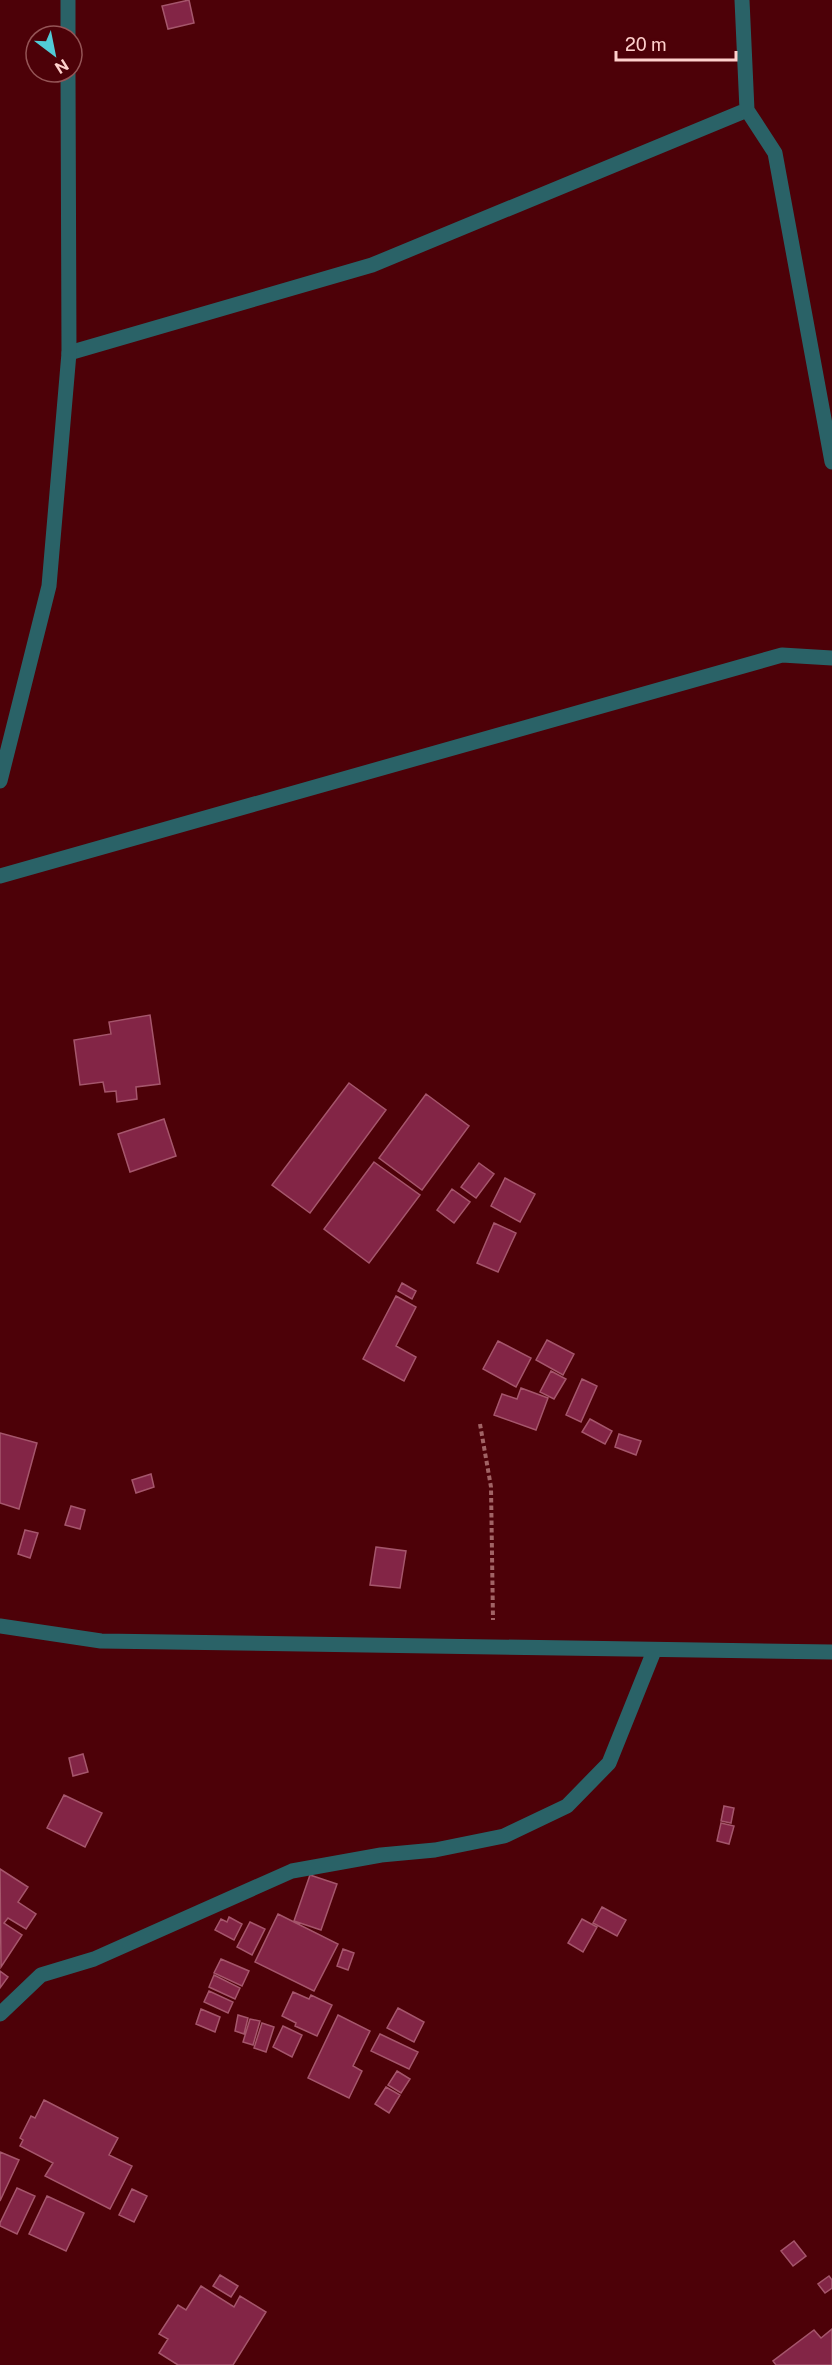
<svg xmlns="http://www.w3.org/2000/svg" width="832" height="2365" viewBox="0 0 832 2365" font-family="'Public Sans',sans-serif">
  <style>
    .building { fill: #832546; stroke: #a5566c; stroke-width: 1.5 }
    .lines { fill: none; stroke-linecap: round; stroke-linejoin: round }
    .path { stroke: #a16365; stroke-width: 4; stroke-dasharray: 4.5 3; stroke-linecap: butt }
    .minor { stroke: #2a6267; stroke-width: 15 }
    .tertiary { stroke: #2a6267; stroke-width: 15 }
  </style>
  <rect width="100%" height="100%" fill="#4d0108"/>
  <path class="building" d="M189 0 194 23 168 29 162 6Z
    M150 1015 160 1084 136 1087 137 1099 117 1102 116 1091 105 1092 103 1082 80 1085 74 1040 111 1034 109 1022Z
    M349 1083 386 1110 310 1213 272 1185Z
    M426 1094 469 1126 422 1190 379 1158Z
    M164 1119 176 1156 130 1172 118 1134Z
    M374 1162 420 1195 369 1263 324 1229Z
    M479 1163 494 1174 476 1198 461 1187Z
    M505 1178 535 1194 520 1222 491 1206Z
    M452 1189 470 1202 454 1223 437 1210Z
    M494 1223 516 1233 498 1272 477 1263Z
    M402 1283 416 1291 412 1299 398 1291Z
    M396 1296 416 1307 396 1346 416 1357 404 1381 363 1359Z
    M547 1340 574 1354 563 1375 536 1360Z
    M498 1341 531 1358 516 1387 483 1369Z
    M551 1371 566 1379 554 1399 540 1392Z
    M582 1379 597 1386 581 1422 566 1415Z
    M521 1388 548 1398 536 1430 494 1415 502 1394 517 1399Z
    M590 1419 612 1431 605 1444 582 1432Z
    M0 1433 37 1443 19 1509 0 1503Z
    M619 1434 641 1441 636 1455 615 1447Z
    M151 1474 154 1487 136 1493 132 1480Z
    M71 1506 85 1510 80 1529 65 1525Z
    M25 1530 38 1533 30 1558 18 1554Z
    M376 1547 406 1551 400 1588 370 1585Z
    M83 1754 88 1772 73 1776 69 1758Z
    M64 1795 102 1813 85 1847 47 1828Z
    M724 1806 734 1808 731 1823 721 1821Z
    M721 1823 734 1826 729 1844 717 1841Z
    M0 1869 28 1887 18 1902 36 1914 26 1929 8 1918 4 1923 22 1935 1 1967Z
    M310 1875 337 1884 321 1930 294 1921Z
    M602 1907 626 1920 617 1936 593 1923Z
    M278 1914 338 1944 314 1991 255 1962Z
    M229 1917 242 1924 234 1940 215 1930 221 1919 227 1922Z
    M582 1919 597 1927 583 1952 568 1943Z
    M250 1922 265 1929 252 1955 237 1947Z
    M343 1949 354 1953 348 1970 337 1966Z
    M221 1959 249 1971 242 1986 214 1973Z
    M0 1971 8 1977 0 1988Z
    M214 1975 240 1988 235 1999 209 1987Z
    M209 1991 233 2002 228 2013 204 2002Z
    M293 1992 309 1999 311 1995 332 2005 317 2036 295 2026 296 2023 282 2016Z
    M398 2008 424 2022 414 2042 387 2028Z
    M201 2009 220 2017 215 2032 196 2024Z
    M238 2015 248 2018 244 2034 235 2031Z
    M338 2015 370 2031 353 2066 362 2071 349 2098 308 2078Z
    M250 2019 260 2021 253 2045 243 2042Z
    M262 2023 274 2027 266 2052 254 2048Z
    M283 2026 302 2035 292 2057 273 2047Z
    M380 2034 418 2052 409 2069 371 2051Z
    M397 2071 410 2079 401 2093 388 2085Z
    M386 2087 400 2095 389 2113 375 2104Z
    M44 2100 118 2138 109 2155 132 2166 110 2209 45 2176 53 2163 20 2146 23 2140 20 2138 31 2116 35 2118Z
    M0 2152 19 2160 0 2201Z
    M17 2188 35 2196 17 2234 0 2226V2223Z
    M132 2189 147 2196 134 2222 119 2215Z
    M47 2196 84 2213 66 2251 29 2234Z
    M794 2241 806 2256 793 2266 781 2251Z
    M220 2275 238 2286 231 2297 213 2286Z
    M829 2276 832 2280V2288L825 2293 818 2284Z
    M201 2286 234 2307 240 2296 266 2312 233 2365H178L159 2353 168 2339 159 2334 178 2305 186 2310Z
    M832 2329V2365H776L773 2361 814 2330 821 2338Z"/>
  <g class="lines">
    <path class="path" d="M480 1424 491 1487 493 1620"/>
    <path class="minor" d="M742 0 747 110 775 153 832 462
      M69 353 372 265 747 110
      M0 876 782 655 832 658
      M0 1626 101 1641 832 1652
      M0 2014 41 1975 94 1959 292 1871 381 1855 435 1850 504 1836 567 1806 609 1763 654 1651"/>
    <path class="tertiary" d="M68 0V36
      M0 781 49 586 69 353 68 72"/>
  </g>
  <g transform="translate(54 54) rotate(148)"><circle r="28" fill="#4d0108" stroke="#945456" stroke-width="1.5"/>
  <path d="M0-4.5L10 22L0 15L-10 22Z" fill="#52cbd7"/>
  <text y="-9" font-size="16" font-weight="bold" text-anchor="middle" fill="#ffd0cc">N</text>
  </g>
  <path d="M616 51v9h120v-9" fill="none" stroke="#ffd0cc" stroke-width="3"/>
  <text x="625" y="51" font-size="18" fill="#ffd0cc" stroke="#4d0108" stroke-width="4.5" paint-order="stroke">20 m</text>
</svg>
